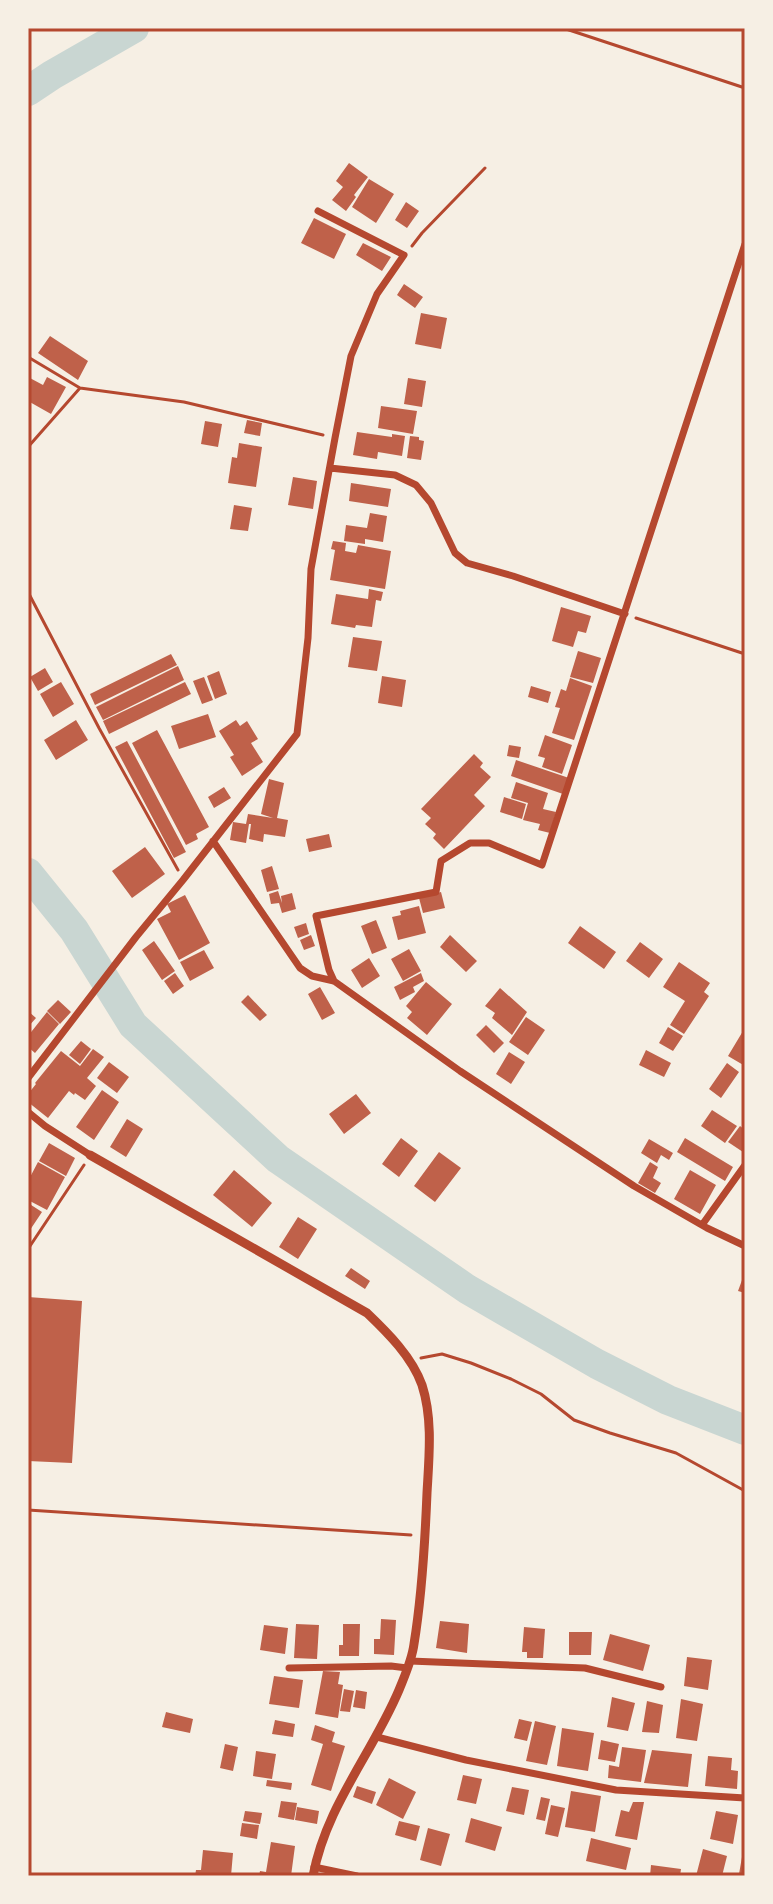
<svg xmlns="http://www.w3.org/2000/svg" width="773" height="1904" viewBox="0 0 773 1904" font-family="'Times New Roman',serif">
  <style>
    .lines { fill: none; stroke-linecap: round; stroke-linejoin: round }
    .river { stroke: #c9d6d2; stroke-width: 30 }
    .building { fill: #bf614a }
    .path { stroke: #b5482f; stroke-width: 3 }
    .minor { stroke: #b5482f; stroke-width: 7 }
    .tertiary { stroke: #b5482f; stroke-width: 9 }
    .neatline { fill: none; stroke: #b5482f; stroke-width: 3 }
  </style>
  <rect width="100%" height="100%" fill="#f6efe4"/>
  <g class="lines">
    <path class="river" d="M28 91 52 75 134 28
      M28 873 74 930 133 1025 278 1159 467 1289 597 1364 668 1400 745 1430"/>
  </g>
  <path class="building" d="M349 163 368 177 354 195 356 197 346 211 332 200 343 187 336 181Z
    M369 179 394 194 376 223 352 207Z
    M406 202 419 211 407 228 395 220Z
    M314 218 346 234 334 259 301 243Z
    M363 243 391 257 382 271 356 255Z
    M404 284 423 297 415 308 397 295Z
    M421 313 447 318 441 349 415 344Z
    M50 336 88 361 78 380 38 353Z
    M28 377 43 385 47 377 66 387 51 414 28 401Z
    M408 378 426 381 422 407 404 404Z
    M381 406 417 411 413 434 378 428Z
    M247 420 262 423 260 436 244 433Z
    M205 421 222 424 218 447 201 444Z
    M357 432 392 437V434L405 436 402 456 378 452 377 459 353 455Z
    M410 436 419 437V440L424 441 421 460 407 458Z
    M239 443 262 447 256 487 228 483 232 457 237 458Z
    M293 477 317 481 313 509 288 505Z
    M351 483 391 489 388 507 349 501Z
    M234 505 252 508 248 531 230 529Z
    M370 513 387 516 383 542 365 539V544L344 541 346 525 367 528Z
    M333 541 346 543 345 551 356 553 358 545 391 551 385 589 330 580 335 550 331 549Z
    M369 589 383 592 381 601 376 600 372 627 356 625 355 628 331 624 336 594 368 599Z
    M561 607 591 616 586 633 578 631 573 647 552 641Z
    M353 637 382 641 377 671 348 667Z
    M578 651 601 658 593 683 570 677Z
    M171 654 177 665 95 705 90 694Z
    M178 666 184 680 103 720 96 707Z
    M45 668 53 682 38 691 30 677Z
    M219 671 227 694 215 699 207 676Z
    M382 676 406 680 402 707 378 703Z
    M204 677 213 700 202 704 193 681Z
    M570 678 592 686 574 740 552 733 560 708 555 707 561 689 566 691Z
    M61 682 74 704 53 717 40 694Z
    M185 682 191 694 109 734 103 721Z
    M531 686 551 692 548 703 528 697Z
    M208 714 216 737 179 749 171 726Z
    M76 720 88 740 56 760 44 740Z
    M236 720 240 726 247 721 258 739 251 743 263 762 242 776 230 757 234 755 219 731Z
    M157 730 209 827 196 834 198 839 186 845 132 743Z
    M545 735 572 745 562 774 542 767 545 758 538 756Z
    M127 741 186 852 174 858 115 747Z
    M509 745 521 747 519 758 507 756Z
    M474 754 483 763 480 767 491 777 474 795 485 806 444 849 433 838 436 834 425 824 431 818 421 809Z
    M516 760 569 778 563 794 511 776Z
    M269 779 284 783 277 818 288 820 285 837 264 834 263 842 249 839 251 824H249L246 843 230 840 233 822 246 824 248 814 273 818 261 814Z
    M516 782 548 793 543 809 556 812 550 833 538 830 540 824 523 820 528 803 511 798Z
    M224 787 231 798 214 808 208 797Z
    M504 797 526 804 522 819 500 812Z
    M329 834 332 847 309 852 306 839Z
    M145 847 165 874 132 898 112 871Z
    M272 866 279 889 267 892 261 870Z
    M278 891 282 903 281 896 292 893 296 909 282 913 279 903 271 904 269 894Z
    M441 892 445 908 423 913 419 898Z
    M185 895 210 943 179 960 157 919 171 912 167 904Z
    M419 906 426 933 398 940 392 917 401 915 400 911Z
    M376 920 387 948 372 954 361 926Z
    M306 923 309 934 298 938 294 927Z
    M580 926 616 952 604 969 568 943Z
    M311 935 315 946 304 950 300 940Z
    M450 935 477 961 466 972 440 947Z
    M154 941 175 971 162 980 142 950Z
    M640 942 663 959 649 978 626 961Z
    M409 949 421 971 403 981 391 959Z
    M204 950 214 968 190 981 180 962Z
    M369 958 380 976 362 988 351 970Z
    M679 962 710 983 704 992 709 996 684 1034 670 1025 685 1001 663 987Z
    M175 973 184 986 173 994 164 981Z
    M421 973 424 981 413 987 415 992 400 1000 394 987Z
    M426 982 452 1004 427 1035 407 1018 412 1012 406 1006Z
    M320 987 335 1013 322 1020 308 994Z
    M500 988 527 1012 512 1035 492 1018 495 1013 485 1006Z
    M248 995 267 1015 260 1021 241 1002Z
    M58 1000 71 1012 60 1024 47 1011Z
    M28 1011 36 1018 28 1027Z
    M47 1012 59 1024 35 1053 28 1047V1036Z
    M526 1017 545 1030 528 1055 509 1042Z
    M486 1025 504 1043 494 1053 476 1035Z
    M668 1027 683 1036 673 1051 659 1043Z
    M743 1031 745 1033V1066L728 1056Z
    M81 1041 91 1049 80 1064 69 1055Z
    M93 1049 104 1057 87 1078 96 1086 85 1100 75 1093 74 1095 69 1091 48 1118 28 1102V1094L36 1084 35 1083 61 1051 80 1066Z
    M646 1050 671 1063 664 1077 639 1065Z
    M509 1052 525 1062 511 1084 496 1074Z
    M109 1062 129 1077 117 1093 97 1078Z
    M727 1063 739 1072 721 1098 709 1089Z
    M102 1090 119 1102 94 1140 76 1127Z
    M356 1094 371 1113 344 1134 329 1114Z
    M712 1110 737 1126 725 1143 701 1126Z
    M127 1119 143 1129 126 1157 110 1147Z
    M740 1126 745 1130V1150L743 1152 728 1142Z
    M401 1138 418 1151 399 1177 382 1164Z
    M685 1138 733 1167 725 1181 677 1152Z
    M649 1139 673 1153 669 1160 661 1155 657 1163 641 1153Z
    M49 1143 75 1158 66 1176 39 1161Z
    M439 1152 461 1168 435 1202 414 1186Z
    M38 1162 65 1177 47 1210 28 1200V1181Z
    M650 1162 658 1167 653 1178 661 1183 655 1193 638 1183Z
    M234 1170 272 1203 252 1227 213 1195Z
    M690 1170 716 1185 700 1214 674 1199Z
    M28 1203 42 1212 28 1233Z
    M298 1217 317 1229 298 1259 279 1247Z
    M351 1268 370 1281 365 1289 345 1276Z
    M745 1272V1293L738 1291Z
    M28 1297 82 1301 72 1463 28 1461Z
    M381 1619 396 1620 394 1655 374 1654V1639H380Z
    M440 1621 469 1624 467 1653 436 1648Z
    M296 1624 319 1625 317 1659 294 1658Z
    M343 1624H360L359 1656H339V1645H343Z
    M264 1625 288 1628 285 1654 260 1650Z
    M524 1627 545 1629 543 1658H527V1652H522Z
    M569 1632H592L591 1655H569Z
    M610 1634 650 1645 643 1671 603 1660Z
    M687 1657 712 1660 708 1690 684 1686Z
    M323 1671 340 1672 338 1684 343 1685 338 1718 315 1714Z
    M274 1676 303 1680 299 1708 269 1704Z
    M344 1689 354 1691 350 1712 340 1711Z
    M356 1690 367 1692 365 1709 353 1707Z
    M612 1697 635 1703 628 1731 607 1727Z
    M681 1699 703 1704 697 1741 676 1738Z
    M647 1701 663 1705 659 1733 642 1732Z
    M166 1712 193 1719 190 1733 162 1727Z
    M519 1719 532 1722 527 1741 514 1738Z
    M275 1720 295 1724 293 1737 272 1734Z
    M535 1721 556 1726 547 1765 526 1761Z
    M315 1725 335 1732 332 1742 345 1746 331 1791 311 1785 323 1744 311 1740Z
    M562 1728 594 1733 588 1771 557 1766Z
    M601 1740 619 1744 615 1762 598 1759Z
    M225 1744 238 1747 233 1771 220 1768Z
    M622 1747 646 1750 641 1782 608 1778 609 1765 619 1767Z
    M652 1750 692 1754 688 1787 644 1783Z
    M256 1751 276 1754 272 1779 253 1776Z
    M708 1756 732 1758 731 1770 738 1771 737 1789 705 1786Z
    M463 1775 482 1779 476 1804 457 1800Z
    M389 1778 416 1792 403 1819 376 1805Z
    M267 1780 292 1783 291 1790 266 1786Z
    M357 1786 376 1792 372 1804 353 1797Z
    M512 1787 529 1790 524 1815 506 1811Z
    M571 1791 601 1796 595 1832 565 1827Z
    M541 1797 550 1799 545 1821 536 1819Z
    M281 1801 297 1803 294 1820 278 1817Z
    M633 1802H644L637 1840 615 1836 621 1810 629 1812Z
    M551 1805 565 1808 558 1837 545 1834Z
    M297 1807 319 1811 317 1824 295 1820Z
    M245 1811 262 1813 260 1824 243 1821Z
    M716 1811 738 1815 733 1844 710 1839Z
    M471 1818 502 1827 495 1851 465 1842Z
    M399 1821 420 1826 416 1841 395 1835Z
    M242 1823 259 1825 257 1839 240 1836Z
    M428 1828 450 1834 441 1866 420 1860Z
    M591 1838 631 1848 626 1870 586 1861Z
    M271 1842 295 1846 291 1876H259L260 1871 266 1872Z
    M703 1849 727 1856 722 1876H696Z
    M203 1850 233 1853 231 1876H195L196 1870H201Z
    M742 1857 745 1858V1875L739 1874Z
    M651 1865 681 1869 680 1876H650Z"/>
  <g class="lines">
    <path class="path" d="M563 28 745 88
      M412 246 422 233 485 168
      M28 357 80 388 184 402 323 435
      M28 447 80 388
      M28 592 99 728 178 870
      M636 618 745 654
      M28 1249 84 1165
      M421 1358 442 1354 471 1363 511 1379 541 1394 574 1420 610 1433 676 1453 745 1491
      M28 1510 411 1535"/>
    <path class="minor" d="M330 468 395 475 416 485 431 503 455 553 467 563 513 576 625 614
      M213 841 300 968 312 976 334 981 460 1071 634 1186 707 1228 745 1246
      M334 981 329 970 316 916 436 892 441 861 470 843H489L542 865 745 244
      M28 1078 136 937 183 880 297 734 308 638 311 569 335 438 351 356 377 294 404 255 318 211
      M28 1112 45 1126 90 1155
      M702 1225 745 1165
      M410 1661 585 1668 661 1687
      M289 1668 391 1666 407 1668
      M377 1737 466 1760 616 1790 745 1798
      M314 1867 357 1876"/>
    <path class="tertiary" d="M90 1155 367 1313C388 1333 412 1357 422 1385 433 1419 429 1457 427 1493 425 1543 422 1595 414 1644 412 1660 405 1675 399 1690 372 1754 326 1806 313 1876"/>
  </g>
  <rect width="773" height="1904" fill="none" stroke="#f6efe4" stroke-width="60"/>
  <rect x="30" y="30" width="713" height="1844" class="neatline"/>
</svg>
